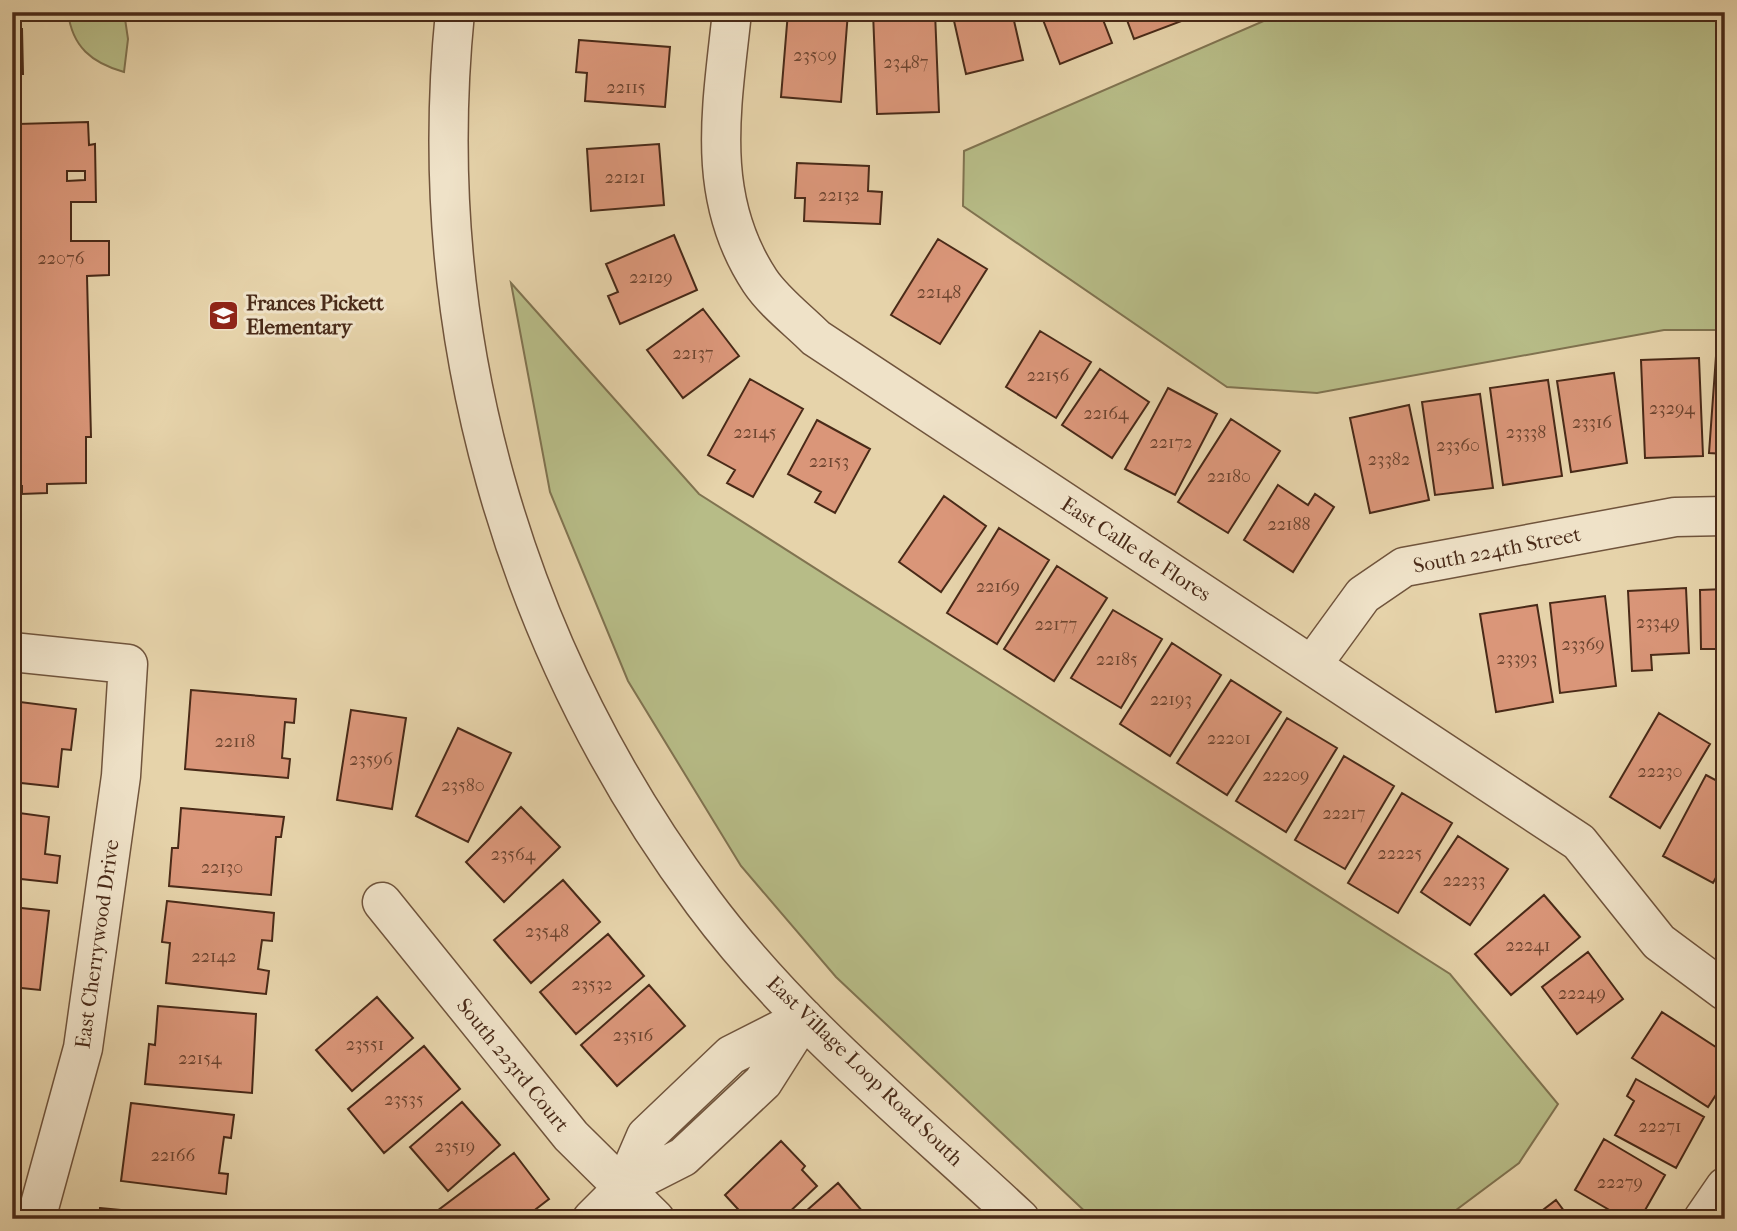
<svg xmlns="http://www.w3.org/2000/svg" width="1737" height="1231" viewBox="0 0 1737 1231" font-family="'IM FELL French Canon',serif">
  <style>
    .green { fill: #b7bc87; stroke: #807350; stroke-width: 2 }
    .building { fill: #da9679; stroke: #492a18; stroke-width: 2; fill-rule: evenodd }
    .lines { fill: none; stroke-linecap: round; stroke-linejoin: round }
    .minor-casing { stroke: #70543c; stroke-width: 41 }
    .minor { stroke: #efe2c8; stroke-width: 38 }
    .labels { text-anchor: middle; stroke-width: 6; stroke-linejoin: round; paint-order: stroke }
    .number-label { font-size: 18px; fill: #6d4530 }
    .poi-label { font-size: 21px; font-weight: bold; fill: #492a18; stroke: #efe2c8; text-anchor: start }
    .street-label { font-size: 21px; fill: #492a18; stroke: #efe2c8 }
  </style>
  <rect width="100%" height="100%" fill="#e6d3aa"/>
  <filter id="stains"><feTurbulence type="fractalNoise" baseFrequency=".00286" numOctaves="4"/><feColorMatrix values="0 0 0 0 .2 0 0 0 0 .09 0 0 0 0 .02 0 0 0 .5 -.17"/></filter>
  <radialGradient id="worn" r=".72"><stop offset=".6" stop-color="#630" stop-opacity="0"/><stop offset="1" stop-color="#630" stop-opacity=".3"/></radialGradient>
  <path class="green" d="M68 12H124L128 39 124 72C92 63 72 47 68 12Z
    M1292 12H1725V330H1664L1317 393 1227 387 963 206 964 151 1275 16Z
    M511 283 699 494 1450 974 1558 1104 1519 1163 1444 1219H1093L836 977 741 866 628 681 550 492Z"/>
  <path class="building" d="M12 12H15L16 29H22L23 74H17L18 124 88 122 89 145 95 144 96 202H71V241H109V275L87 276 91 437H86V483L47 484V493L22 494V486H12ZM67 171H85V180L67 181Z
    M788 12H848L841 102 781 97Z
    M873 12H935L939 112 877 114Z
    M952 12H1012L1023 60 966 74Z
    M1040 12H1100L1112 43 1060 64Z
    M1124 12H1185L1187 19 1134 39Z
    M579 40 670 47 665 107 585 101 587 73 576 72Z
    M659 144 664 205 591 211 587 149Z
    M797 163 869 166 868 191 882 192 880 224 804 221 805 198H795Z
    M674 235 697 290 620 324 608 296 618 292 606 264Z
    M938 239 987 269 940 344 891 315Z
    M703 309 739 356 683 398 647 350Z
    M1040 331 1091 362 1056 418 1006 387Z
    M1716 356 1725 357V454L1709 453Z
    M1699 358 1703 456 1645 458 1641 360Z
    M1100 369 1149 402 1112 458 1062 425Z
    M1614 373 1627 463 1571 472 1557 381Z
    M750 379 803 409 753 497 727 483 735 470 708 455Z
    M1548 380 1562 476 1503 485 1490 388Z
    M1168 388 1217 414 1175 495 1125 469Z
    M1480 394 1493 488 1435 495 1422 402Z
    M1409 405 1429 500 1370 513 1350 418Z
    M1231 419 1280 451 1228 533 1178 502Z
    M817 420 870 449 835 513 815 502 821 492 788 474Z
    M1278 485 1308 505 1315 494 1334 507 1293 572 1244 540Z
    M944 496 986 526 941 592 899 562Z
    M999 528 1049 560 997 644 947 613Z
    M1057 566 1107 598 1054 681 1004 649Z
    M1686 588 1689 653 1651 655 1652 670 1632 671 1628 591Z
    M1725 589V649H1701L1700 590Z
    M1605 596 1616 686 1560 693 1550 603Z
    M1537 605 1553 702 1496 712 1480 614Z
    M1113 610 1162 639 1121 708 1071 678Z
    M1172 643 1221 675 1170 756 1120 724Z
    M1231 680 1281 712 1227 795 1177 763Z
    M191 690 296 699 294 723 285 722 282 758 290 759 288 778 185 769Z
    M12 701 76 709 71 750 62 749 58 787 12 782Z
    M351 710 406 718 392 809 337 800Z
    M1659 713 1710 744 1660 828 1610 797Z
    M1287 718 1337 748 1286 832 1236 801Z
    M458 728 511 753 468 842 416 816Z
    M1344 756 1394 786 1345 869 1295 840Z
    M1706 775 1725 785V861L1713 883 1663 856Z
    M1402 793 1452 823 1398 913 1348 883Z
    M521 807 560 847 504 902 466 862Z
    M181 808 284 817 281 837H276L271 895 169 886 172 848H178Z
    M12 812 49 817 45 854 60 856 57 883 12 878Z
    M1458 836 1508 869 1470 925 1421 892Z
    M563 880 600 922 531 983 494 940Z
    M1544 895 1580 937 1511 995 1475 954Z
    M167 901 274 913 272 941 262 940 258 969 269 971 266 994 166 983 170 943 162 942Z
    M12 907 49 911 40 990 12 987Z
    M608 934 644 976 576 1034 540 992Z
    M1588 952 1623 999 1577 1034 1542 987Z
    M649 985 685 1026 617 1086 581 1045Z
    M377 997 413 1038 352 1091 316 1050Z
    M158 1006 256 1014 252 1093 145 1084 149 1044 155 1045Z
    M1662 1012 1725 1053V1081L1708 1107 1632 1058Z
    M424 1046 460 1089 384 1153 348 1109Z
    M12 1063 20 1064 15 1105H12Z
    M1636 1079 1704 1117 1676 1168 1615 1135 1634 1101 1627 1096Z
    M462 1102 500 1145 448 1191 410 1147Z
    M131 1103 234 1115 231 1138 224 1137 219 1173 228 1174 226 1194 121 1181Z
    M1604 1139 1665 1175 1640 1219H1625L1575 1190Z
    M781 1141 805 1166 802 1170 817 1186 782 1219H747L725 1195Z
    M514 1153 549 1199 523 1219H443L437 1211Z
    M838 1183 869 1219H797Z
    M1556 1200 1570 1219H1531Z
    M100 1208 204 1218V1219H99Z"/>
  <g class="lines">
    <defs>
      <path id="minor" d="M455 12C423 331 512 645 703 902 792 1022 912 1118 1020 1219
        M732 12C722 107 704 196 760 281 774 302 798 320 816 338L1579 842 1659 942 1725 991
        M12 652 128 664 121 776 83 1048 36 1219
        M1312 665 1363 595 1404 567 1675 517 1725 516
        M382 902 571 1136 655 1219
        M624 1187 683 1157 763 1082 803 1019
        M592 1219 624 1187 646 1136 731 1055 804 1018
        M1703 1219 1725 1187"/>
    </defs>
    <use href="#minor" class="minor-casing"/>
    <use href="#minor" class="minor"/>
  </g>
  <defs>
    <symbol id="school-square" viewBox="-11 -11 22 22"><rect x="-9" y="-9" width="18" height="18" rx="4" fill="#8f2418" stroke="#efe2c8"/><path d="M0-5L7-2L0 1L-7-2ZM-4 1L0 2.5L4 1V4Q0 6-4 4Z" fill="#fff"/></symbol>
  </defs>
  <g fill-rule="evenodd">
    <use href="#school-square" x="206" y="298" width="35" height="35"/>
  </g>
  <g class="labels">
    <g class="number-label">
      <text x="815" y="61">23509</text>
      <text x="906" y="68">23487</text>
      <text x="626" y="93">22115</text>
      <text x="625" y="183">22121</text>
      <text x="839" y="201">22132</text>
      <text x="61" y="264">22076</text>
      <text x="651" y="283">22129</text>
      <text x="939" y="298">22148</text>
      <text x="693" y="359">22137</text>
      <text x="1048" y="381">22156</text>
      <text x="1672" y="414">23294</text>
      <text x="1106" y="419">22164</text>
      <text x="1592" y="428">23316</text>
      <text x="755" y="438">22145</text>
      <text x="1526" y="438">23338</text>
      <text x="1171" y="448">22172</text>
      <text x="1458" y="451">23360</text>
      <text x="1389" y="465">23382</text>
      <text x="829" y="467">22153</text>
      <text x="1229" y="482">22180</text>
      <text x="1289" y="530">22188</text>
      <text x="998" y="592">22169</text>
      <text x="1658" y="628">23349</text>
      <text x="1056" y="630">22177</text>
      <text x="1583" y="650">23369</text>
      <text x="1517" y="664">23393</text>
      <text x="1117" y="665">22185</text>
      <text x="1171" y="705">22193</text>
      <text x="1229" y="744">22201</text>
      <text x="235" y="747">22118</text>
      <text x="371" y="765">23596</text>
      <text x="1660" y="777">22230</text>
      <text x="1286" y="781">22209</text>
      <text x="463" y="791">23580</text>
      <text x="1344" y="819">22217</text>
      <text x="1400" y="859">22225</text>
      <text x="513" y="860">23564</text>
      <text x="222" y="873">22130</text>
      <text x="1464" y="886">22233</text>
      <text x="547" y="937">23548</text>
      <text x="1528" y="951">22241</text>
      <text x="214" y="962">22142</text>
      <text x="592" y="990">23532</text>
      <text x="1582" y="999">22249</text>
      <text x="633" y="1041">23516</text>
      <text x="365" y="1050">23551</text>
      <text x="200" y="1064">22154</text>
      <text x="404" y="1105">23535</text>
      <text x="1660" y="1132">22271</text>
      <text x="455" y="1152">23519</text>
      <text x="173" y="1161">22166</text>
      <text x="1620" y="1188">22279</text>
    </g>
    <g class="poi-label">
      <text x="246" y="310">Frances Pickett<tspan x="246" dy="24">Elementary</tspan></text>
    </g>
    <g class="street-label">
      <text transform="translate(1136 549) rotate(33)" y="7">East Calle de Flores</text>
      <text transform="translate(1497 550) rotate(-11)" y="7">South 224th Street</text>
      <text transform="translate(97 944) rotate(-82)" y="7">East Cherrywood Drive</text>
      <text transform="translate(513 1065) rotate(51)" y="7">South 223rd Court</text>
      <text transform="translate(865 1071) rotate(44)" y="7">East Village Loop Road South</text>
    </g>
  </g>
  <rect width="1737" height="1231" fill="none" stroke="#e6d3aa" stroke-width="42"/>
  <rect x="14" y="14" width="1709" height="1203" fill="none" stroke="#492a18" stroke-width="3.5"/>
  <rect x="21" y="21" width="1695" height="1189" fill="none" stroke="#492a18" stroke-width="2"/>
  <rect width="100%" height="100%" filter="url(#stains)"/>
  <rect width="100%" height="100%" fill="url(#worn)"/>
</svg>
